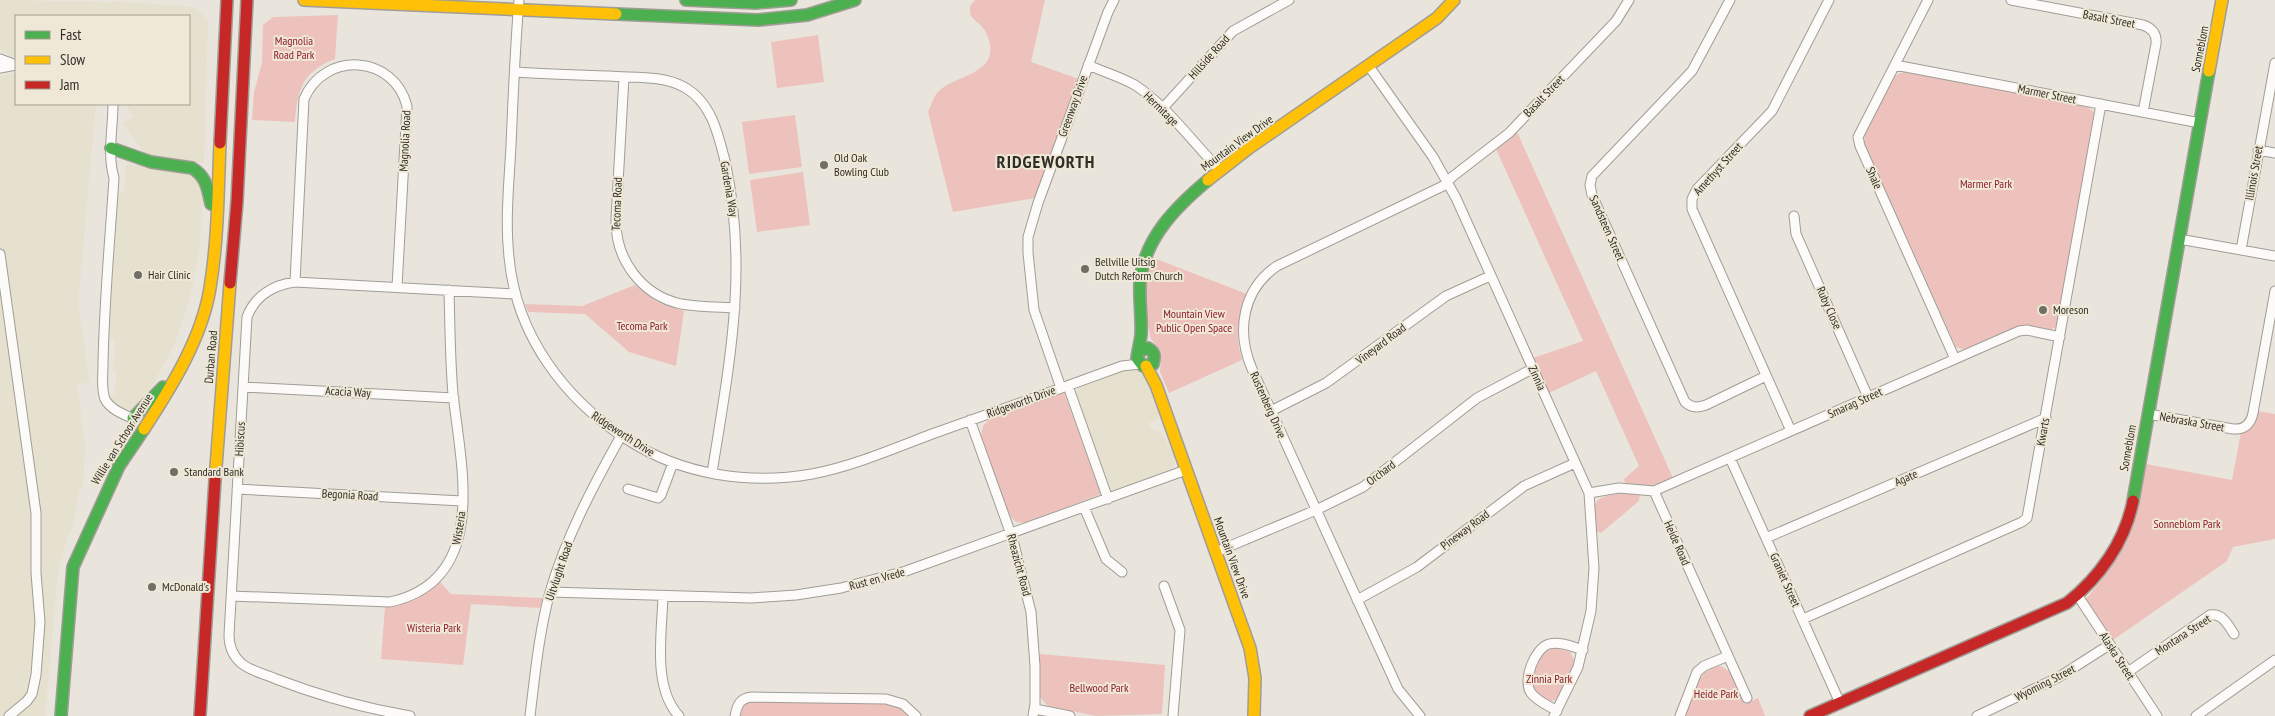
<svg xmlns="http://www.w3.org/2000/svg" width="2275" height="716" viewBox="0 0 2275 716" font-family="'PT Sans Narrow',sans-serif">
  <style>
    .built { fill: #e6e0ce }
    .green { fill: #edc2bd }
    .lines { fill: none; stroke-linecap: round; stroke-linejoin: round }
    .street-casing { stroke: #a09d96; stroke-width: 11 }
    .fast-casing { stroke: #a09d96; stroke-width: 14 }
    .slow-casing { stroke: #a09d96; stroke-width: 14 }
    .jam-casing { stroke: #a09d96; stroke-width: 14 }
    .street { stroke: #fcfbfa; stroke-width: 9 }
    .fast { stroke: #4caf50; stroke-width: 11 }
    .slow { stroke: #ffc107; stroke-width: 11 }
    .jam { stroke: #c62828; stroke-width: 11 }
    .poi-dot { fill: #716e66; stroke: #efe8d6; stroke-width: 2 }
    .labels { text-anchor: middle; stroke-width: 4; stroke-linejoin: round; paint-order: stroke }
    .street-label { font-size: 12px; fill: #302e27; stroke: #efe8d6 }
    .park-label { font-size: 12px; fill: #911e2a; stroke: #efe8d6 }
    .poi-label { font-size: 12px; fill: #302e27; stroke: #efe8d6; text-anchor: start }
    .district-label { font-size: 18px; font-weight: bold; letter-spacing: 1px; fill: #302e27; stroke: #efe8d6 }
  </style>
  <rect width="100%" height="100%" fill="#e9e5dc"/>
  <path class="built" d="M0 0 111 2 112 1 195 7 208 21 204 163 146 155 123 124 134 116 124 104H189V16H16V58L0 50Z
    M12 73 16 74V104H96L78 305 90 382 77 385 85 443 83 489H80L72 529 67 538 58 571 45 716H0V76Z
    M126 164 182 169 197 176 203 198 199 252 191 293 175 343 153 385 133 409 123 411 111 401 109 396H115L116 380V372H113L115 339 109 338 117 193H124Z
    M1128 370H1136L1145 376 1159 412 1157 419 1149 423 1151 429 1161 432 1174 455 1175 461 1173 467 1168 471 1112 491 1109 489 1075 395 1079 388Z"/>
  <path class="green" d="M975 0H1045L1031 62 1079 79 1035 198 953 212 928 112C931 106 933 97 938 92 953 75 1004 75 987 35 984 25 974 22 970 14V6Z
    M338 15 335 59C303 71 297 90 295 122L252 120 254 92 262 63 263 25 273 17Z
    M818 35 824 82 777 88 771 42Z
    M1905 71 2087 107 2094 112 2058 323 2055 328 2048 330 2021 326 1965 350 1956 347 1864 145 1865 133 1895 76Z
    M795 115 802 167 749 174 742 122Z
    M1517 132 1673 478 1649 487 1625 483 1624 479 1639 466 1596 371 1549 393 1533 358 1583 341 1496 149Z
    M803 172 810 225 757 232 750 180Z
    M1151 257 1247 294C1237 316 1235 337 1242 360L1169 393 1160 372 1161 357 1160 350 1151 339 1146 318 1144 293Z
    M635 285 656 301 684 311 676 366 629 352 585 314 528 312 525 304 582 306Z
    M1064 392 1101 494 1026 523 1016 522 1009 515 981 436 983 426 989 420Z
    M2258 411 2275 414V539L2233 547 2227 561 2113 640 2086 599C2126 553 2135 524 2146 464L2232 480 2241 432 2254 424Z
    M1625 493 1640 495 1639 501 1601 533 1596 531C1594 499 1590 498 1625 493Z
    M440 582 451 594 543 598 540 608 471 604 463 665 381 659 385 607 414 600Z
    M1555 648 1570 652 1574 660C1573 668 1562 695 1556 699 1551 703 1547 700 1542 697 1524 686 1536 667 1544 652Z
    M1040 654 1165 665 1162 714 1096 716 1048 706 1040 697Z
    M1721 666 1730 672 1745 704 1758 698 1765 716H1685C1692 696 1696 669 1721 666Z
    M750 701 882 702 902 708 911 716H740L744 705Z"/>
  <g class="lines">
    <defs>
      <path id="street" d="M519 0C515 49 513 97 511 146 509 183 505 220 509 257 516 335 564 399 628 440 682 475 749 485 812 474 853 466 893 449 932 434 995 412 1059 389 1122 366L1140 364
        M1730 0 1692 71 1592 176 1590 185 1592 195 1685 402C1692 408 1697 408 1706 405L1766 376
        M1928 0 1858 137 1860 146 1955 359
        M2011 0 2143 25C2152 28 2157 34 2156 44L2143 112
        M0 59 16 65
        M1088 65C1104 72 1121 77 1135 85 1168 107 1193 143 1220 170
        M1368 65 1433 157 1456 198 1589 493 1594 568 1591 611 1578 667 1554 716
        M1895 65 2200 123
        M0 68 16 65
        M515 72C546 74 578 75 609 76 634 78 662 75 684 87 711 102 718 133 725 161 749 270 729 365 712 473
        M624 77 616 219C615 259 641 295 681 304 699 307 718 307 735 308
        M113 104C113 129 107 154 114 178 110 240 104 302 103 365 103 375 101 389 105 399 109 408 123 415 133 418
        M1162 109 1233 31 1289 0
        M2258 150 2275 153
        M1794 216 1796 234 1868 397
        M2179 239 2275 256
        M2241 250 2275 63
        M0 254 36 513V573L40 622 36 675 32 694 27 701 9 716
        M295 282 304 99C325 50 394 55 407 106L397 287
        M1068 386 1108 499
        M243 387 454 398
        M1061 388 1034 310 1028 253V237L1038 203 1108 12 1114 0
        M1271 411 1326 383 1446 296 1490 276
        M2148 414 2233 429C2244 430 2251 424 2253 413L2275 291
        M970 420 1013 540 1031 612 1035 666V704L1033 716
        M1791 431 1692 209V199L1697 189 1772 111 1829 0
        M1730 458 1840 703
        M237 489 462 501
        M628 489 658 498 661 495 673 463
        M1654 491 2019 331 2027 330 2060 337
        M1589 493 1619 488 1654 491 1747 698
        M1084 507 1106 559 1122 572
        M1766 538 2046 418
        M1216 552 1316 510 1363 487 1477 398 1532 369
        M1164 586 1180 630 1173 716
        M550 592 751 598 796 595 841 588 906 571 1186 470
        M231 596 390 602C490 580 461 467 453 394 450 359 450 325 449 290
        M663 596C662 633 652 687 679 716
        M2078 596 2157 716
        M1357 600 1417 567 1524 486 1575 463
        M1803 619 2022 522 2027 518 2101 104
        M2128 672 2210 615C2223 613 2228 625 2234 634
        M1035 709 1070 716
        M1557 711C1549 706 1537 701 1531 693 1522 680 1535 648 1549 644 1560 641 1573 647 1583 650
        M410 716C363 708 320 696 276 679 265 674 250 671 241 663 232 655 229 646 229 635L247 317C255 296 273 285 295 282L515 294
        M530 716C535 675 539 632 550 592 566 537 593 486 621 436
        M735 716C737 705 740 698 752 697L886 699 903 704 916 716
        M1420 716 1398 689 1252 369C1236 332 1242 290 1277 266L1443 186 1452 177 1509 133 1616 21 1629 0
        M1680 716 1697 672 1704 666 1728 656
        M1977 716 2059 677 2109 645
        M2196 716 2275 660"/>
      <path id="fast" d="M686 0 756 3 791 0
        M616 14 758 20 807 15 855 0
        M111 148 151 162 192 168C206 176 208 189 211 204
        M1140 351 1148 348C1155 352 1155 356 1153 364L1143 366 1137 358C1138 350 1140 343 1141 335 1142 318 1139 300 1140 282 1144 238 1177 206 1208 180
        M133 418 163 387
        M2133 501 2209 71
        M61 716 73 567 119 466 144 429"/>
      <path id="slow" d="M304 0 616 14
        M2209 71 2222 0
        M1208 180 1249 148 1437 18 1454 0
        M1146 366 1156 385 1250 648 1255 678 1254 716
        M144 429C172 386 202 338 210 288 218 240 218 191 220 143
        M215 480 230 283"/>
      <path id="jam" d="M220 143 227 0
        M230 283 237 202 247 0
        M200 716 215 480
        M1810 716 2067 603C2099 578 2125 542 2133 501"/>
    </defs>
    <use href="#street" class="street-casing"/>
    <use href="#fast" class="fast-casing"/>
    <use href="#slow" class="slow-casing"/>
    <use href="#jam" class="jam-casing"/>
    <use href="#street" class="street"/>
    <use href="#fast" class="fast"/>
    <use href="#slow" class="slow"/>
    <use href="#jam" class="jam"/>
  </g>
  <g class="poi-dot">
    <circle cx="824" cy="165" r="5"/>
    <circle cx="1085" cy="269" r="5"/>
    <circle cx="138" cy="275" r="5"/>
    <circle cx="2043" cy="310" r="5"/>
    <circle cx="174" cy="472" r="5"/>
    <circle cx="152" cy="587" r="5"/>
  </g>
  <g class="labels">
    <g class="street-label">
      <text transform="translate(2109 19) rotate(11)" y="4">Basalt Street</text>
      <text transform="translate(2200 49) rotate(-79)" y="4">Sonneblom</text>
      <text transform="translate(1209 57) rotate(-48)" y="4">Hillside Road</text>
      <text transform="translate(2047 94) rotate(11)" y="4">Marmer Street</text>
      <text transform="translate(1544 96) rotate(-46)" y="4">Basalt Street</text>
      <text transform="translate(1073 106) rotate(-70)" y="4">Greenway Drive</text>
      <text transform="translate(1161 109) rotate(44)" y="4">Hermitage</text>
      <text transform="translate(405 141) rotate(-87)" y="4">Magnolia Road</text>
      <text transform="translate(1237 143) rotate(-36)" y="4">Mountain View Drive</text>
      <text transform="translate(1718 169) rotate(-48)" y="4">Amethyst Street</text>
      <text transform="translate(2254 173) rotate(-80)" y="4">Illinois Street</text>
      <text transform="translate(1874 178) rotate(66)" y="4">Shale</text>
      <text transform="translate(729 189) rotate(80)" y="4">Gardenia Way</text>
      <text transform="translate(617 204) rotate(-88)" y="4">Tecoma Road</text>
      <text transform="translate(1607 228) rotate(66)" y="4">Sandsteen Street</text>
      <text transform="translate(1829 308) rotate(66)" y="4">Ruby Close</text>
      <text transform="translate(1381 344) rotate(-37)" y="4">Vineyard Road</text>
      <text transform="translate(211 357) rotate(-85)" y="4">Durban Road</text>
      <text transform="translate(1537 378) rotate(66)" y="4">Zinnia</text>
      <text transform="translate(348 392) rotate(3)" y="4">Acacia Way</text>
      <text transform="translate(1021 402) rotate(-20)" y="4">Ridgeworth Drive</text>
      <text transform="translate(1855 403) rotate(-24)" y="4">Smarag Street</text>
      <text transform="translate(1268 405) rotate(66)" y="4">Rustenberg Drive</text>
      <text transform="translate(2192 422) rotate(10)" y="4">Nebraska Street</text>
      <text transform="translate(2043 432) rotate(-80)" y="4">Kwarts</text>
      <text transform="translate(623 434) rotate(33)" y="4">Ridgeworth Drive</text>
      <text transform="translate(122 439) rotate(-58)" y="4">Willie van Schoor Avenue</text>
      <text transform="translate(240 439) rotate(-87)" y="4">Hibiscus</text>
      <text transform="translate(2128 448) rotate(-80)" y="4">Sonneblom</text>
      <text transform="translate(1381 473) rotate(-37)" y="4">Orchard</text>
      <text transform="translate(1906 478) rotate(-24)" y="4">Agate</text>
      <text transform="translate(350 495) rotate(3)" y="4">Begonia Road</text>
      <text transform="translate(459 528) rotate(-81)" y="4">Wisteria</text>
      <text transform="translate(1465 530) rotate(-37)" y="4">Pineway Road</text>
      <text transform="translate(1677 543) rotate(66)" y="4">Heide Road</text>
      <text transform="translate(1232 558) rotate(70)" y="4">Mountain View Drive</text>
      <text transform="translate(1019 565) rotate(75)" y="4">Rheazicht Road</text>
      <text transform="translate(559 571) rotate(-71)" y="4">Uitvlught Road</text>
      <text transform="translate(877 579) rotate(-15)" y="4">Rust en Vrede</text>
      <text transform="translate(1785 580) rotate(66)" y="4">Graniet Street</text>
      <text transform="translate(2183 635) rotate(-33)" y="4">Montana Street</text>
      <text transform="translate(2117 656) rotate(57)" y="4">Alaska Street</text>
      <text transform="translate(2045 683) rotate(-27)" y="4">Wyoming Street</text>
    </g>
    <g class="park-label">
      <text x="294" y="45">Magnolia<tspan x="294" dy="14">Road Park</tspan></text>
      <text x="1986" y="188">Marmer Park</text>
      <text x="1194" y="318">Mountain View<tspan x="1194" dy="14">Public Open Space</tspan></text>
      <text x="642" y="330">Tecoma Park</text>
      <text x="2187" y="528">Sonneblom Park</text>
      <text x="434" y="632">Wisteria Park</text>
      <text x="1549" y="683">Zinnia Park</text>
      <text x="1099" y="692">Bellwood Park</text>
      <text x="1716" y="698">Heide Park</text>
    </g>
    <g class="poi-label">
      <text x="834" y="162">Old Oak<tspan x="834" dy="14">Bowling Club</tspan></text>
      <text x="1095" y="266">Bellville Uitsig<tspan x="1095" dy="14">Dutch Reform Church</tspan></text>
      <text x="148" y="279">Hair Clinic</text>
      <text x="2053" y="314">Moreson</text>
      <text x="184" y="476">Standard Bank</text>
      <text x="162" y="591">McDonald's</text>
    </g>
    <g class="district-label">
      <text x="1046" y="168">RIDGEWORTH</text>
    </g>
  </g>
  <rect x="15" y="15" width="175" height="90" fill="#efe8d6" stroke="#a39e90"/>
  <rect x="25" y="31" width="25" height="8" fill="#4caf50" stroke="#a39e90"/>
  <text x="60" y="40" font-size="15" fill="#302e27">Fast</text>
  <rect x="25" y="56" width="25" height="8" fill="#ffc107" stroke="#a39e90"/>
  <text x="60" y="65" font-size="15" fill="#302e27">Slow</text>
  <rect x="25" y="81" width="25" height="8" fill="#c62828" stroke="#a39e90"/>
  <text x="60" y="90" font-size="15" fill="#302e27">Jam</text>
</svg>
